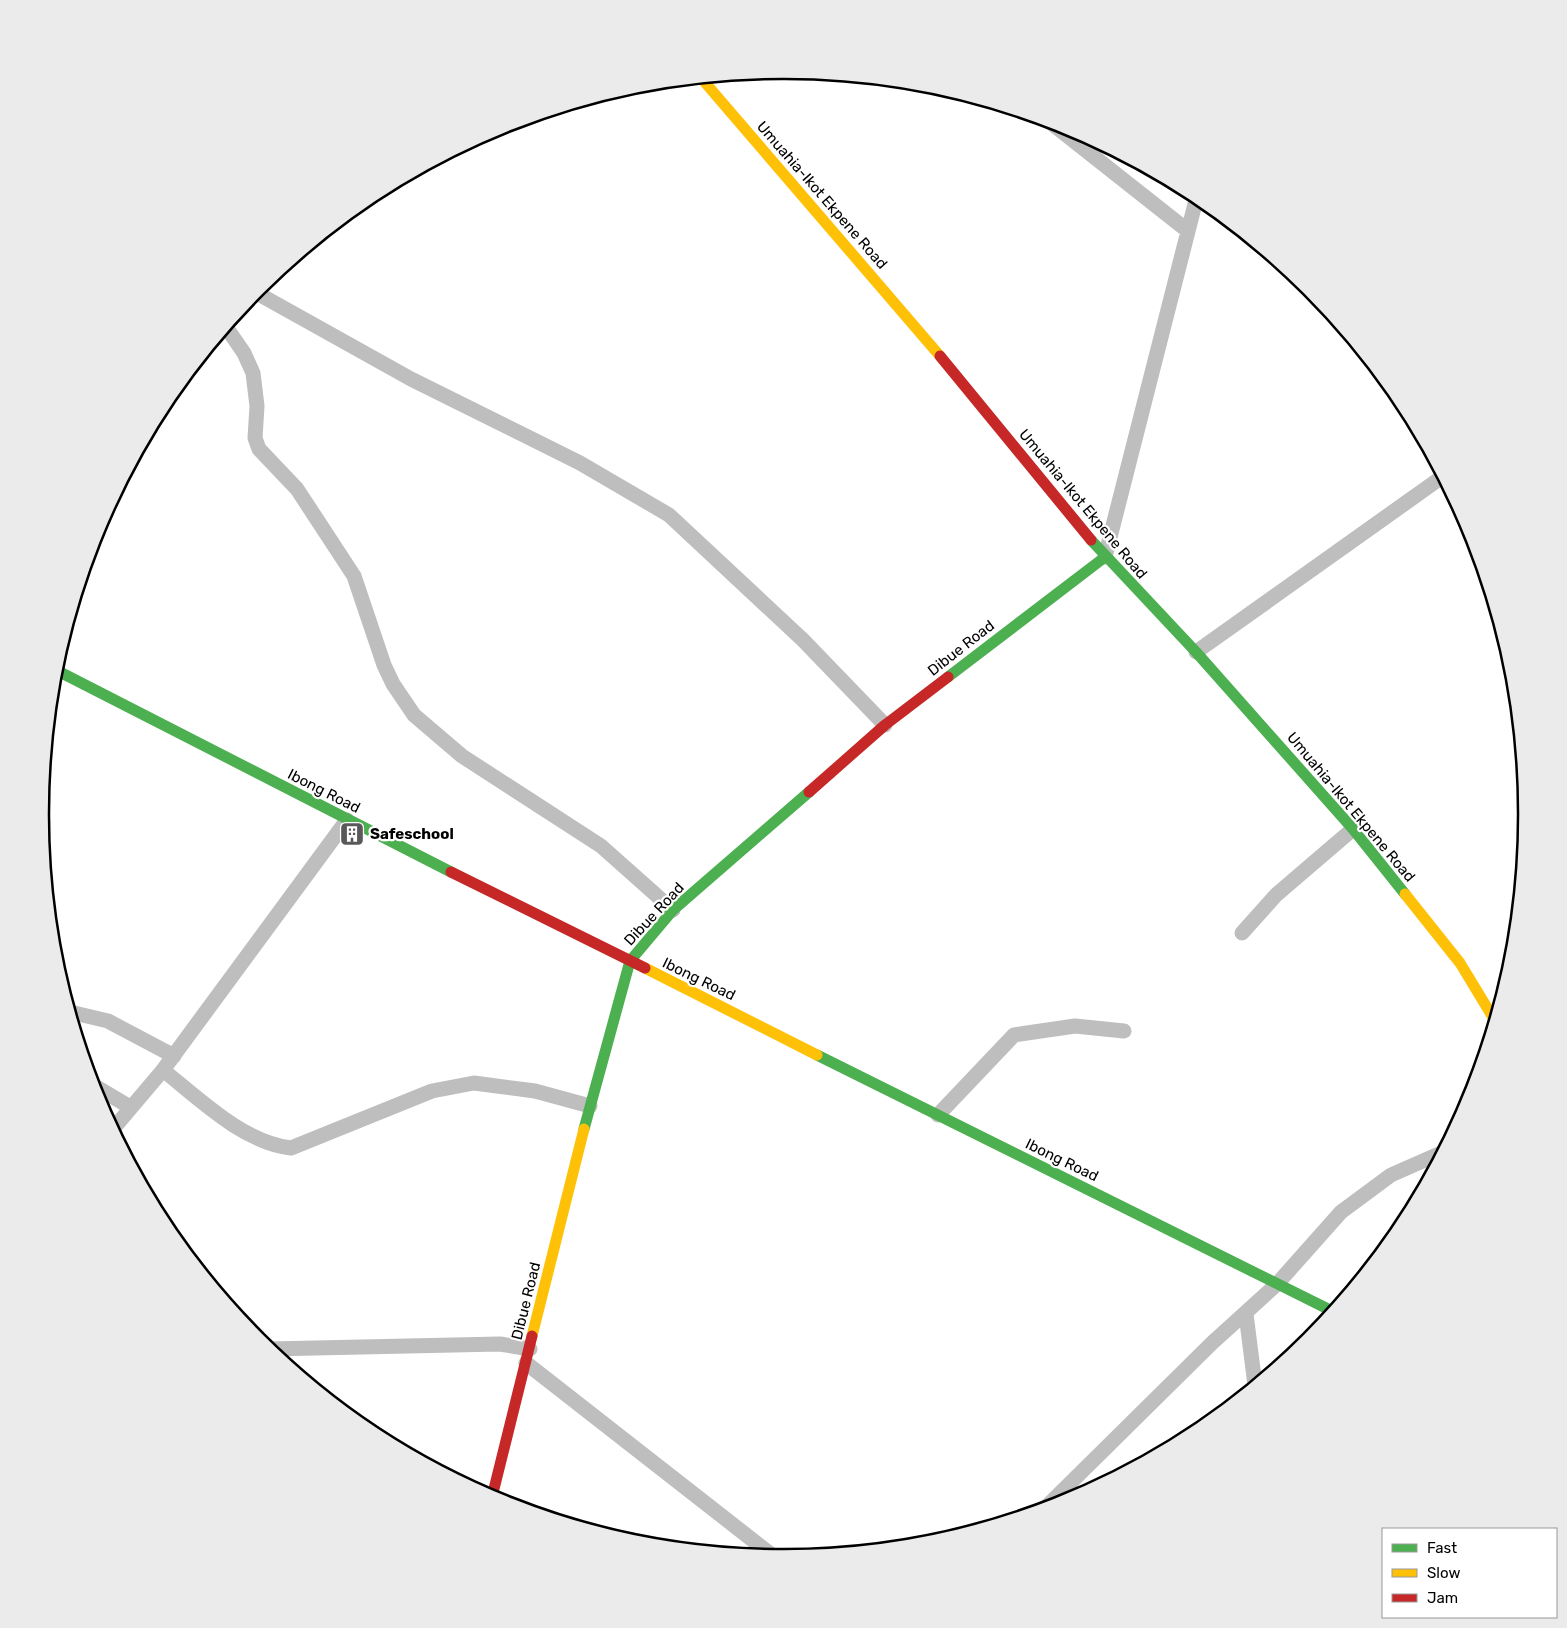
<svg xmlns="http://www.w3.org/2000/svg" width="1567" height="1628" viewBox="0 0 1567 1628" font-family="Rubik,sans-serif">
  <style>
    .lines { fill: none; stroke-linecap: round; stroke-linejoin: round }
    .street { stroke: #bebebe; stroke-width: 15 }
    .fast { stroke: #4caf50; stroke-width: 11 }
    .slow { stroke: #ffc107; stroke-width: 11 }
    .jam { stroke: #c62828; stroke-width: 11 }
    .labels { text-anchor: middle; stroke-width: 4.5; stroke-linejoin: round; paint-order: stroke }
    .street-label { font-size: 15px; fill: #000; stroke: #fff }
    .poi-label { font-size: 15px; font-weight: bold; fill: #000; stroke: #fff; text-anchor: start }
    .rim { fill: none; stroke: #000; stroke-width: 2.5 }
  </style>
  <rect width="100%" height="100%" fill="#fff"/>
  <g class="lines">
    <path class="street" d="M1050 122 1188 231
      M255 292 411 379 580 463 669 515 803 640 885 725
      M226 327 244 353 253 373 257 406 255 438 259 449 297 489 354 576 384 665 393 684 414 715 462 756 601 846 673 910
      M1105 557 1197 196
      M1196 652 1442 477
      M1242 933 1276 895 1353 829
      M70 1012 108 1021 174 1056
      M163 1070C199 1099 244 1143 291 1148L432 1091 474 1083 535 1091 590 1106
      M93 1085 130 1107
      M938 1115 1014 1035 1075 1026 1124 1031
      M113 1129 163 1070 347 820
      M1246 1314 1255 1385
      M269 1349 500 1344 530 1349
      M526 1363 773 1556
      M1045 1508 1212 1343 1277 1284 1341 1212 1391 1175 1441 1153"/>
    <path class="fast" d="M1091 540 1196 652 1353 829 1405 894
      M54 669 451 872
      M948 677 1105 557
      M817 1055 1332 1311
      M584 1129 630 961 673 910 809 792"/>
    <path class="slow" d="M702 79 940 356
      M1405 894 1460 963 1494 1019
      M645 968 817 1055
      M532 1336 584 1129"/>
    <path class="jam" d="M940 356 1091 540
      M809 792 885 725 948 677
      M451 872 645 968
      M492 1497 532 1336"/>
  </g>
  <defs>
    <symbol id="building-square" viewBox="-11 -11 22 22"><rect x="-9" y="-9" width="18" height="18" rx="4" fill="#595959" stroke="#fff"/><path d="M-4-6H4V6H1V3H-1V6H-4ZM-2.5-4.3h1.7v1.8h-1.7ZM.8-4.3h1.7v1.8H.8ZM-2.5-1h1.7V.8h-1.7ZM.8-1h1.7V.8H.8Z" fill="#fff"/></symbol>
  </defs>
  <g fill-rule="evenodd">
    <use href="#building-square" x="338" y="820" width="28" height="28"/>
  </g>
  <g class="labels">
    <g class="street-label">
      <text transform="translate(822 195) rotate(49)" y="5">Umuahia-Ikot Ekpene Road</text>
      <text transform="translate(1083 504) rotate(50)" y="5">Umuahia-Ikot Ekpene Road</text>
      <text transform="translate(961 648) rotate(-38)" y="5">Dibue Road</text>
      <text transform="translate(324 791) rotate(27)" y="5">Ibong Road</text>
      <text transform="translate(1351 807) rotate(50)" y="5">Umuahia-Ikot Ekpene Road</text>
      <text transform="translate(654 914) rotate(-47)" y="5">Dibue Road</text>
      <text transform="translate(699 979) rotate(26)" y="5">Ibong Road</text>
      <text transform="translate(1062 1160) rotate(26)" y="5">Ibong Road</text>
      <text transform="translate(526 1301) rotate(-76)" y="5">Dibue Road</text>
    </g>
    <g class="poi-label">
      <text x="370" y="839">Safeschool</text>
    </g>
  </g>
  <path d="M0 0H1567V1628H0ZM783 79H784A734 734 0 0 1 1518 813V815A734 734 0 0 1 784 1549H783A734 734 0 0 1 49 815V813A734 734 0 0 1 783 79Z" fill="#ebebeb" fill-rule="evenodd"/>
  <path class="rim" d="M783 79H784A734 734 0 0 1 1518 813V815A734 734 0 0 1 784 1549H783A734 734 0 0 1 49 815V813A734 734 0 0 1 783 79Z"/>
  <rect x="1382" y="1528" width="175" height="90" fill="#ffffff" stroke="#999999"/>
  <rect x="1392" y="1544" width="25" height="8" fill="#4caf50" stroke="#999999"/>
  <text x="1427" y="1553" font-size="15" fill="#000000">Fast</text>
  <rect x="1392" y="1569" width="25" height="8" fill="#ffc107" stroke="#999999"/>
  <text x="1427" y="1578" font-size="15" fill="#000000">Slow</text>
  <rect x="1392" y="1594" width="25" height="8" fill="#c62828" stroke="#999999"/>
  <text x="1427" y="1603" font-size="15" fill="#000000">Jam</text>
</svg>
